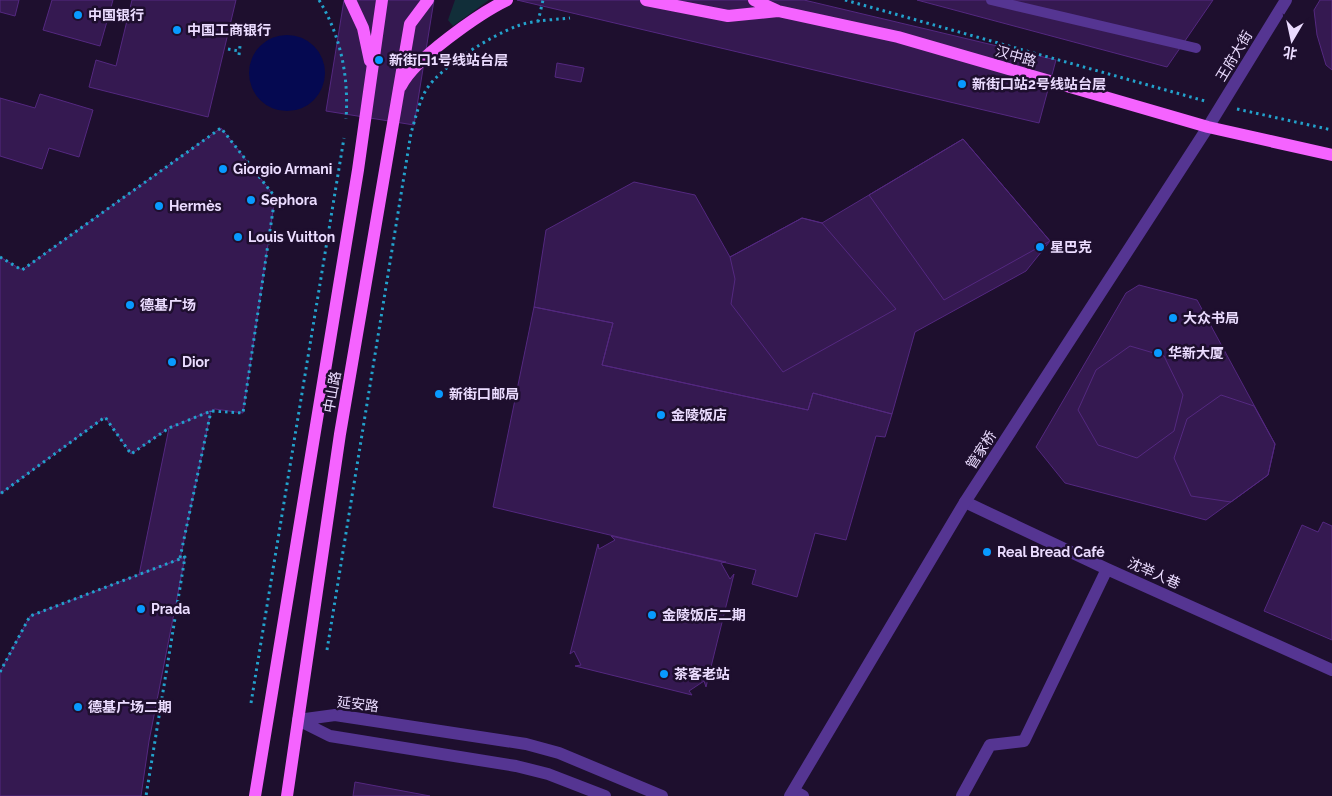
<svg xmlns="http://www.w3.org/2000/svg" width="1332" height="796" viewBox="0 0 1332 796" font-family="Raleway,'Noto Sans SC',sans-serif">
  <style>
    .green { fill: #112e39 }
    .water { fill: #050951 }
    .building { fill: #351951; stroke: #542880 }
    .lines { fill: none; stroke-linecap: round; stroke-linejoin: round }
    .path { stroke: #23a2cc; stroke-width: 3; stroke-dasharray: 2.5 4; stroke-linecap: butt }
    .service { stroke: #553592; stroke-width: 10 }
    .minor { stroke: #553592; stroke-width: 12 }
    .tertiary { stroke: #553592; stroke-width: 12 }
    .primary { stroke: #f563ff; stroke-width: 12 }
    .poi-dot { fill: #089aff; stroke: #1e0f2e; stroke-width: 2 }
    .labels { text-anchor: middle; stroke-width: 5; stroke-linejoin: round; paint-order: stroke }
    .poi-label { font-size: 14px; font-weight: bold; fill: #ebdcff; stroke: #1e0f2e; text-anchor: start }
    .street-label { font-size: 14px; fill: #ebdcff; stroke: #1e0f2e }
  </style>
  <rect width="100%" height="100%" fill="#1e0f2e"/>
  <path class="green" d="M455 0H489L453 26 448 20Z"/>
  <path class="water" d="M249 73a38 38 0 1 1 76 0a38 38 0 1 1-76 0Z"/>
  <path class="building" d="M0 0H19L15 16 0 12Z
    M52 0H113L100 46 43 30Z
    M132 0H236L208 117 89 87 96 60 116 66Z
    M344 0H434L414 125 326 111Z
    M517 0H804L1056 60 1039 123Z
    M917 0H1213L1167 67Z
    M1320 0H1332V70L1326 65 1317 35 1314 10Z
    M557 63 584 68 581 82 555 77Z
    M40 94 93 110 79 157 49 148 42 169 0 156V98L35 108Z
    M221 128 275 197 243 413 215 409 169 428 131 454 105 417 0 494V257L22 270Z
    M963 139 1050 241 1026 271 915 332 892 414 813 393 808 410 602 365 613 323 534 307 546 230 634 182 695 195 730 257 802 218 822 223Z
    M963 139 1050 241 944 300 869 195Z
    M802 218 822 223 896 309 783 372 731 304 735 279 730 257Z
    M1139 285 1197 300 1275 444 1268 475 1206 520 1065 483 1036 447 1126 293Z
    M534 307 613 323 602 365 808 410 813 393 892 414 885 437 876 436 846 540 815 533 797 597 752 584 756 570 493 507Z
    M1130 346 1164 356 1183 395 1174 431 1137 458 1098 445 1078 410 1096 370Z
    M1221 395 1254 406 1275 444 1268 475 1231 502 1191 496 1174 458 1187 419Z
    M211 411 180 559 139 575 169 428Z
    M1323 522 1332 526V640L1264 611 1302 525 1318 532Z
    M611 536 726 562 721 563 730 579 734 574 706 687 704 681 689 691 692 695 575 666 581 665 574 651 570 654 598 544 599 549 615 540Z
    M185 557 149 741 141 796H0V672L30 616Z
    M355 782 430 796H353Z"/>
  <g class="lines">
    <path class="path" d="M319 0C341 36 349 78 346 119
      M845 0 1205 101
      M538 22 543 0
      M228 49 239 51
      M239 55 240 46
      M1237 109 1332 130
      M0 257 22 270 221 128 275 197 243 413 211 411 169 428 131 454 105 417 0 494
      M180 558 211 411
      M327 650 411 133C415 120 419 102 426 90 441 66 491 36 517 26 533 20 553 20 570 18
      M0 672 30 616 185 557 146 796
      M251 703 344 138"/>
    <path class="service" d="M991 0 1196 48"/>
    <path class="minor" d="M965 502 1107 569 1332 670
      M794 791 803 796
      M962 796 990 745 1024 741 1107 569"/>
    <path class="tertiary" d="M298 720 335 715 526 744 559 753 662 796
      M298 720 330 736 516 766 548 774 605 796
      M790 796 965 502 1208 127 1286 0"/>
    <path class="primary" d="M350 0 363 28 370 61
      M646 0 728 16 778 11
      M754 0 778 11 898 37 1208 127 1332 155
      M401 86C414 59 480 13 507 0
      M255 796 358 170 382 0
      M287 796 340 434 410 24 428 0"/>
  </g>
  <g class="poi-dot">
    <circle cx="78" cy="15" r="5"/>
    <circle cx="177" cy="30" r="5"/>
    <circle cx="379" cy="60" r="5"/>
    <circle cx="962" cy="84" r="5"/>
    <circle cx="223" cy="169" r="5"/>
    <circle cx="251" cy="200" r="5"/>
    <circle cx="159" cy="206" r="5"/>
    <circle cx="238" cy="237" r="5"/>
    <circle cx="1040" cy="247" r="5"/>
    <circle cx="130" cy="305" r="5"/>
    <circle cx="1173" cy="318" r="5"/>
    <circle cx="1158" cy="353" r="5"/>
    <circle cx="172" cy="362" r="5"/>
    <circle cx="439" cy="394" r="5"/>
    <circle cx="661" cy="415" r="5"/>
    <circle cx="987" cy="552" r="5"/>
    <circle cx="141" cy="609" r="5"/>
    <circle cx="652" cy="615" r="5"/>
    <circle cx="664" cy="674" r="5"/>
    <circle cx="78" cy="707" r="5"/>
  </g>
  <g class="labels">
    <g class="poi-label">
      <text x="88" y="20">中国银行</text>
      <text x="187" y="35">中国工商银行</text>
      <text x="389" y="65">新街口1号线站台层</text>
      <text x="972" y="89">新街口站2号线站台层</text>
      <text x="233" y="174">Giorgio Armani</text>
      <text x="261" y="205">Sephora</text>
      <text x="169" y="211">Hermès</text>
      <text x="248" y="242">Louis Vuitton</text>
      <text x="1050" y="252">星巴克</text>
      <text x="140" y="310">德基广场</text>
      <text x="1183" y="323">大众书局</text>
      <text x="1168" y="358">华新大厦</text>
      <text x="182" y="367">Dior</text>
      <text x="449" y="399">新街口邮局</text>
      <text x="671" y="420">金陵饭店</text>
      <text x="997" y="557">Real Bread Café</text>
      <text x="151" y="614">Prada</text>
      <text x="662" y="620">金陵饭店二期</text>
      <text x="674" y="679">茶客老站</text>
      <text x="88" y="712">德基广场二期</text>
    </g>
    <g class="street-label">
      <text transform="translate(1016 56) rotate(16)" y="5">汉中路</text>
      <text transform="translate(1234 56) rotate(-59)" y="5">王府大街</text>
      <text transform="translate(332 392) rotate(-80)" y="5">中山路</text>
      <text transform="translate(981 450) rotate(-57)" y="5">管家桥</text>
      <text transform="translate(1154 573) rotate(24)" y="5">沈举人巷</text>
      <text transform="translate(358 704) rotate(7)" y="5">延安路</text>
    </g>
  </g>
  <g transform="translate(1292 40) rotate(189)" stroke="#1e0f2e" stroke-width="4" paint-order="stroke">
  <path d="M0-4L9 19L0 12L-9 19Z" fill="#ebdcff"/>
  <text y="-8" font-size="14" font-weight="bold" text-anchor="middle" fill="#ebdcff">北</text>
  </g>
</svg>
